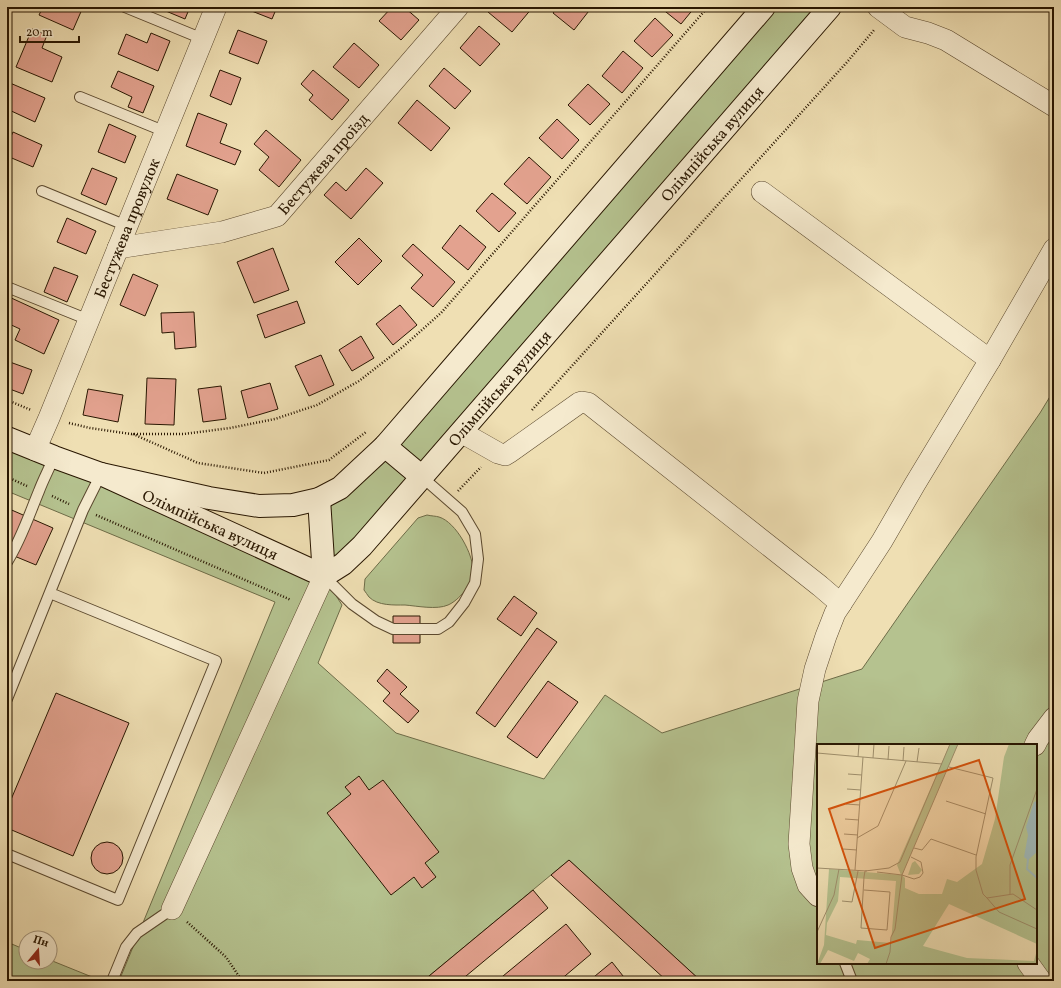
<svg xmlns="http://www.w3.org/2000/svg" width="1061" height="988" viewBox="0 0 1061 988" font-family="Vollkorn,serif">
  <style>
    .green { fill: #b5c28f; stroke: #6e6c48; fill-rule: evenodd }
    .building { fill: #e3a28f; stroke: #281601 }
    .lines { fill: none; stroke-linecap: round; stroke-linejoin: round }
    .lane-casing { stroke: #5a482e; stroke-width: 12 }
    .street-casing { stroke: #5a482e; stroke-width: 22 }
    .secondary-casing { stroke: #281601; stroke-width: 24 }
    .path { stroke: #281601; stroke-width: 2.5; stroke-dasharray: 1 2; stroke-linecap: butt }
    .lane { stroke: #f5eace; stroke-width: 10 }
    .street { stroke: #f5eace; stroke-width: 21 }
    .secondary { stroke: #f5eace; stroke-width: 22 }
    .labels { text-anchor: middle; stroke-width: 4; stroke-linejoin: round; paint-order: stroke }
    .street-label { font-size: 16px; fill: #281601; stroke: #f5eace }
    .inset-river { fill: none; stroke: #a0b9b9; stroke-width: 2 }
    .inset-road { fill: none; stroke: #9f8f6c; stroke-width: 1 }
    .view { fill: #d5520b; fill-opacity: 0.15; stroke: #d5520b; stroke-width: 2 }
    .inset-edge { fill: none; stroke: #281601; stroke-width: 2 }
  </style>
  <rect width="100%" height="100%" fill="#efdfb3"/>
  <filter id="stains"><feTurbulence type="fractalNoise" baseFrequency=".005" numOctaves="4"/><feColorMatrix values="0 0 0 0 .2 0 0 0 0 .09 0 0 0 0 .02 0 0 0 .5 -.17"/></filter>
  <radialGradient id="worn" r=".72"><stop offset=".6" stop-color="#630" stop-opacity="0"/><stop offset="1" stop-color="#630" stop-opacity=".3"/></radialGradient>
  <path class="green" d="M764 7H830L324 577 342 605 318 663 396 733 544 779 605 695 662 733 862 669 1040 413 1054 390V981H701L569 860 423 981H119L275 602 7 491V437L324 576 319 499 340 488ZM818 745H1036V963H818Z
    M427 515C431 516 436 516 439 517 456 522 474 555 473 572 473 584 458 601 448 605 437 610 417 606 405 605 394 605 378 606 369 597 367 595 366 592 364 590L365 579 418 518Z
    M7 942 26 950V962H50V960L102 981H7Z"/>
  <path class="building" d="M43 7H83L73 30 39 15Z
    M162 7H190L185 19 161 9Z
    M245 7H277L272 19 244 8Z
    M392 7H404L419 20 401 40 379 21Z
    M492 7H533L512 32 488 12Z
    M558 7H592L574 30 553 13Z
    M662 7H695L681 24 661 8Z
    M655 18 673 35 652 57 634 41Z
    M479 26 500 44 480 66 460 48Z
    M32 29 47 35 42 48 62 57 52 82 16 67Z
    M238 30 267 41 258 64 229 53Z
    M151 33 170 41 158 71 118 54 126 34 147 43Z
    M354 43 379 65 359 88 333 67Z
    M623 51 643 68 622 93 602 76Z
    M444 68 471 91 455 109 429 86Z
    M220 70 241 78 231 105 210 96Z
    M313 70 349 100 332 120 309 100 313 95 301 84Z
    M118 71 154 86 143 113 128 107 132 97 111 87Z
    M10 83 45 98 35 122 7 109V90Z
    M588 84 610 104 590 125 568 105Z
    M417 100 450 128 431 151 398 123Z
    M198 113 227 124 220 143 241 151 235 165 186 146Z
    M557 119 579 140 562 159 539 138Z
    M109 124 136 136 125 163 98 152Z
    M266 130 301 160 279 187 259 170 269 157 254 144Z
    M13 132 42 145 33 167 7 156V145Z
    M529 157 551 177 527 204 504 184Z
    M92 168 117 178 106 205 81 194Z
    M366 168 383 183 351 219 324 195 336 182 346 191Z
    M177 174 218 190 208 215 167 199Z
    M492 193 516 213 499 232 476 211Z
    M67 218 96 231 86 254 57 242Z
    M460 225 486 247 468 270 442 248Z
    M359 238 382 261 358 285 335 262Z
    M413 244 455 282 433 307 411 288 423 275 402 256Z
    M273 248 289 290 254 303 237 262Z
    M54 267 78 276 67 302 44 292Z
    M133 274 158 285 145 316 120 305Z
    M7 296 59 320 44 354 15 340 20 329 7 323Z
    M297 301 305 323 265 338 257 315Z
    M400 305 417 325 393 345 376 324Z
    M194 312 196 347 175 349 174 332 162 333 161 313Z
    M361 336 374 358 352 371 339 350Z
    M321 355 334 385 309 396 295 366Z
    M7 361 32 370 23 394 7 388Z
    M147 378 176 379 174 425 145 424Z
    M270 383 278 409 248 418 241 391Z
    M221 386 226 419 203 422 198 389Z
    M88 389 123 395 118 422 83 415Z
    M7 508 53 528 36 565 7 553Z
    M514 596 537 613 521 636 497 619Z
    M393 616H420V643H393Z
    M537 628 557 642 495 727 476 713Z
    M387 669 407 687 400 694 419 711 408 723 383 701 390 693 377 681Z
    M548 681 578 702 537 758 507 737Z
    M56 693 129 723 73 856 7 828V809Z
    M359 776 369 790 383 780 439 852 425 863 436 877 422 888 414 877 391 895 327 813 351 794 345 787Z
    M91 858a16 16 0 1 1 32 0a16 16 0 1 1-32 0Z
    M569 860 701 981H667L551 875Z
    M533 890 548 908 460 981H423Z
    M566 924 591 954 559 981H497Z
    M612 962 627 981H589Z"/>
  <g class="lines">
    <defs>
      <path id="lane" d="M125 7 203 39
        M80 97 166 132
        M42 191 127 226
        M7 287 89 320
        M7 562C21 540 29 515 39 491 43 480 49 469 54 457
        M324 576 352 604 376 621 393 629H438L449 622 464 603 475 583 478 559 475 534 462 512 422 477
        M7 699 83 510 101 474
        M7 854 118 900 216 661 50 593
        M845 963 852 981
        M112 981 126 947 137 933 172 909"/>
      <g id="street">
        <path d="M878 7 905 27 928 33 946 40 1054 106"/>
        <path d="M762 192 990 360"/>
        <path id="s1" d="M118 248 222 232 277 216 458 7"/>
        <path d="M461 432 498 453 505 455 510 452 579 403 582 402 588 403 820 586 841 604"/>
        <path id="s2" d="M35 450 49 418 216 7"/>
        <path d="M1035 745 1038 739 1054 718"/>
        <path d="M818 896 808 885 802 868 799 844 808 701 815 669 826 636 835 613 882 541 915 484 990 360 1054 249"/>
        <path d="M172 909 324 576"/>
        <path d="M1028 963 1041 981"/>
      </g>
      <g id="secondary">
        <path id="s3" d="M7 438 54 457 101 474 324 576"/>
        <path d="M385 446 422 477"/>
        <path d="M101 474 209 498 259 506 293 505 319 499 340 488 385 446 764 7"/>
        <path d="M319 499 324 576"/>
        <path id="s4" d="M324 576 343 564 362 546 830 7"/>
      </g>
    </defs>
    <use href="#lane" class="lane-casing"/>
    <use href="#street" class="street-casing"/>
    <use href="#secondary" class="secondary-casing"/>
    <path class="path" d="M7 400 31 410
      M532 410 848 61 874 30
      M69 423 90 428 131 434H184L230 428 275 419 317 405 359 381 404 346 441 313 708 7
      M133 434 198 463 264 473 329 460 366 432
      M7 477 27 486
      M458 491 481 467
      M52 496 69 504
      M96 515 291 600
      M187 922 226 957 242 981"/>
    <use href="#lane" class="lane"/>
    <use href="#street" class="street"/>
    <use href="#secondary" class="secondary"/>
  </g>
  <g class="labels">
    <g class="street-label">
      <text dy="6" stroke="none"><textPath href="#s4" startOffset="582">Олімпійська вулиця</textPath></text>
      <text dy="6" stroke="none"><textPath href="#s1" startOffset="232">Бестужева проїзд</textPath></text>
      <text dy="6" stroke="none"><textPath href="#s2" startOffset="240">Бестужева провулок</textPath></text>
      <text dy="6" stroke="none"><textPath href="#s4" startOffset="258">Олімпійська вулиця</textPath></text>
      <text dy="6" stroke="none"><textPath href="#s3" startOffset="221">Олімпійська вулиця</textPath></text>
    </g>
  </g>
  <g transform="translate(817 744)">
    <rect width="220" height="220" fill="#efdfb3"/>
    <path d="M133 0H141L85 131 88 134V144L102 150H125L130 135 140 138 165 120 178 75 187 13 192 0H220V200L132 160 106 202 150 214 217 217 220 206V220H50L53 215 41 209 37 217 11 206 3 220H0L7 201 12 125 84 131 80 121ZM23 133 79 137 74 199 40 196 39 200 9 191 10 179 21 157ZM98 117 105 126 102 130 91 131 95 119Z" fill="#b5c28f" fill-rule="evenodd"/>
    <path d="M220 57V108L211 116 207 113 211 91 209 83 217 58Z" fill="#a0b9b9"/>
    <path class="inset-river" d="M211 115 210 125 220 134"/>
    <path class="inset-road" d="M0 9 125 20M41 13 42 0M56 14 57 0M71 16 72 2M86 17 87 3M100 18 102 4M132 23 176 34 159 113V126L166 150 170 154 196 150 220 166M31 30 45 31M30 45 44 46M129 57 169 70M29 60 43 61M28 75 42 76M27 90 41 91M40 94 61 82 89 17M97 104 105 106 114 95 159 111M26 105 40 106M0 124 50 127M38 126 46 13M48 127 72 124 83 118 133 0M60 128 85 131M85 131 141 0M47 146 73 148 70 186 44 184 47 133 48 127M193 150V121L220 45M170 154 182 168 220 185M25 157 35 158 41 127M0 188 17 151 22 125M69 220 73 208 74 193 78 185 85 131 97 135 103 133 106 129 104 118 94 113"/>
    <path class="view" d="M162 16 208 155 58 204 12 65Z"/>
    <rect width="220" height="220" class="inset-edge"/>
  </g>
  <rect width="1061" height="988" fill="none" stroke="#efdfb3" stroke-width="24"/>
  <rect x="8" y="8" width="1045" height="972" fill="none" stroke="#281601" stroke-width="2"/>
  <rect x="12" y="12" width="1037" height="964" fill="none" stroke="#281601"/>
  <g transform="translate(38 950) rotate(18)"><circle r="19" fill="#f5eace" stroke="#a3957c"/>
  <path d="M0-3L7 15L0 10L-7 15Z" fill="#8f2418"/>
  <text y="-6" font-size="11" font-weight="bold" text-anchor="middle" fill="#281601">Пн</text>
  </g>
  <path d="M20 36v6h59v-6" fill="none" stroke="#281601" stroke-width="2"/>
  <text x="26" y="36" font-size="12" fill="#281601" stroke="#f5eace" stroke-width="3" paint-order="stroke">20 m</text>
  <rect width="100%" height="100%" filter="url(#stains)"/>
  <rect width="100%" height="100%" fill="url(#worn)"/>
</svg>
